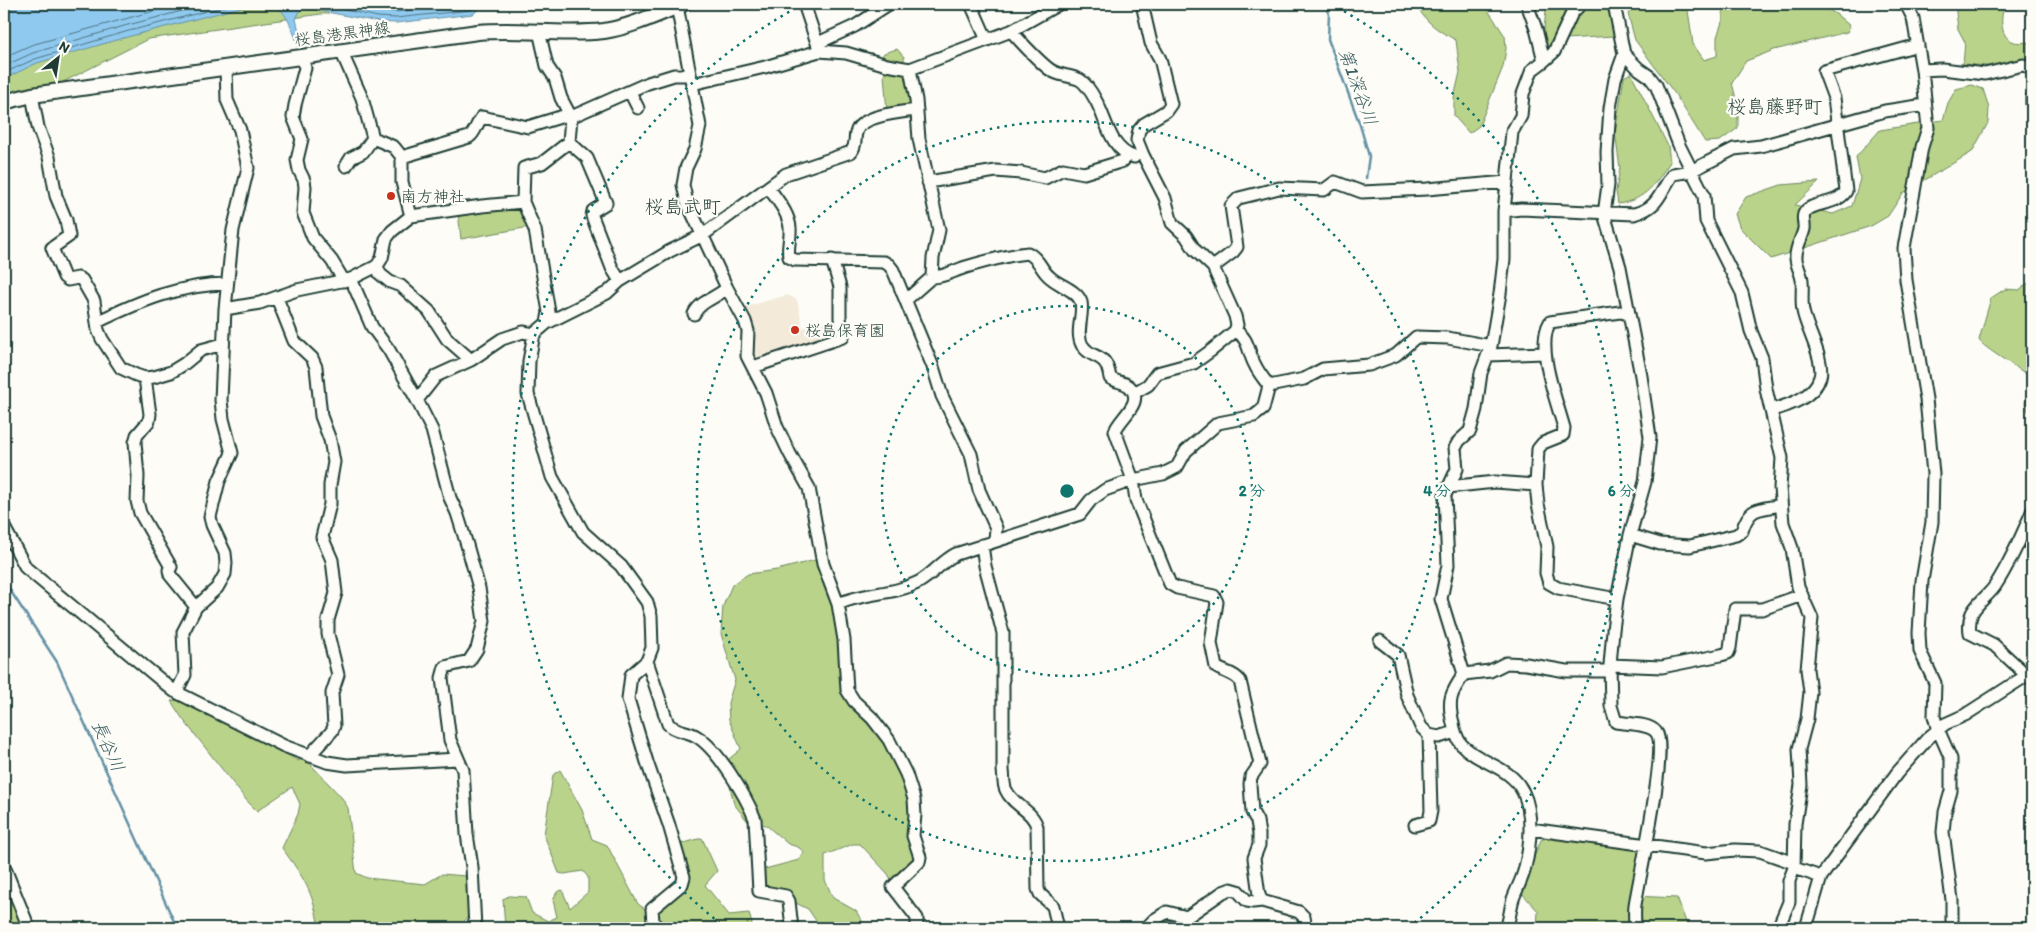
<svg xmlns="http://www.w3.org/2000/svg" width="2036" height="932" viewBox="0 0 2036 932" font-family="Itim,'Klee One',sans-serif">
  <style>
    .built { fill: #f3ead9 }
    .green { fill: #bad38a; stroke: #6c885f }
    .water { fill: #90c9f0; stroke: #6391a5 }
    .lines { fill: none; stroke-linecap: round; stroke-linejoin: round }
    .shore { stroke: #4c757f; stroke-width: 1 }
    .stream { stroke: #6391a5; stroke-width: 2.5 }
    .minor-casing { stroke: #1f3d34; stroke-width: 15 }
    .major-casing { stroke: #1f3d34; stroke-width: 18 }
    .minor { stroke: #fdfcf7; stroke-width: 11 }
    .major { stroke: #fdfcf7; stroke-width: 14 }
    .ring { fill: none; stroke: #0f766e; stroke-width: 2.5; stroke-dasharray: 2.5 5 }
    .poi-dot { fill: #c8321e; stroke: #fdfcf7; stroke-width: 2 }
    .labels { text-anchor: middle; stroke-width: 4.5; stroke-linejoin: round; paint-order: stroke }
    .street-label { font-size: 16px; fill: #1f3d34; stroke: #fdfcf7 }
    .poi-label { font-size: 16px; fill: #1f3d34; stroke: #fdfcf7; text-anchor: start }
    .water-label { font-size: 18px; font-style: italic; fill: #3b6063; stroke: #fdfcf7 }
    .quarter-label { font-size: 19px; fill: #1f3d34; stroke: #fdfcf7 }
    .centre { fill: #0f766e; stroke: #fdfcf7; stroke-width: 2.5 }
    .ring-label { font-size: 15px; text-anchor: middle; font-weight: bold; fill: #0f766e; stroke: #fdfcf7; stroke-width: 4.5; stroke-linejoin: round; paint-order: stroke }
  </style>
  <rect width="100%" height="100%" fill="#fdfcf7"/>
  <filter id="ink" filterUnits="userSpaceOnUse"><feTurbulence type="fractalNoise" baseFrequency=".02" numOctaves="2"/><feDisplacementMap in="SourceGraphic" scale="10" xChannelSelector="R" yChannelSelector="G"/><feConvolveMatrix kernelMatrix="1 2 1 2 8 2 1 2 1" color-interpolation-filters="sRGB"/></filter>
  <g filter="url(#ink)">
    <path class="built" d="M788 295 797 300 803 328 820 323H838L840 334 754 363 741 308Z"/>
    <path class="green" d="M4 4H390L148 39 4 112Z
      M1416 4H1484L1505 36 1506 49 1503 67 1479 126 1469 133 1454 116V98L1460 72 1456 40C1438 31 1425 22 1416 4Z
      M1554 4H1610L1616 30 1614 36 1565 39 1546 57 1544 29 1546 10Z
      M1636 4H1687L1693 44 1704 60 1717 56V37L1723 19V4H1818L1836 14 1850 26 1847 32 1774 50 1746 61 1732 83 1738 106V128L1720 141 1705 142 1675 94 1635 40 1628 14Z
      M1955 4H2006C2000 13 1999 36 2012 41 2017 44 2026 42 2032 42V56L1999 67 1963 64 1965 42 1958 29Z
      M897 49 904 57V63L881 58 884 53Z
      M887 68 906 71 913 106 887 112 884 75Z
      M1631 73 1668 146 1670 162C1655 184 1647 199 1618 204L1616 191 1620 168 1615 133 1624 77Z
      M1972 85 1983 89 1989 108 1988 123 1972 152 1903 193 1888 216 1871 226 1771 259 1740 228 1735 214 1746 197 1781 185 1819 182 1795 205 1833 214 1852 206 1860 179 1856 157 1880 130 1943 120 1948 103 1956 89Z
      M522 205 530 227 461 239 458 212Z
      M2032 280V378C2023 371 1982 347 1979 340L1991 298 2005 289 2019 290Z
      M2032 385V421L2025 403Z
      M819 559 836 612 840 640 842 689 888 746 911 799 915 859 892 881 888 874 860 844H853L825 855V880L833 898 856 911 866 928H821L808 909 761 886V870L799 860 804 852 798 847 788 844 766 825 749 823 734 804 725 765 729 759 741 749 729 720 728 703 735 680 721 634 723 606 732 585 748 574 777 570Z
      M183 700 299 761 300 753 342 798 348 808 356 873 367 878 425 884 442 874 466 876 470 914 459 928H319C313 891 304 878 282 848L298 814 300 804 292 787 257 811 247 801 182 718 171 701Z
      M560 770 582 810 592 839 607 845 638 904 649 912 687 884 690 875 677 845 702 838 717 871 705 885 729 915 749 913 753 928H505L503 899 509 896 526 897 532 913 548 921 557 917 553 900 557 892 562 890 570 908 588 892V877L583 871 564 874 559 873 544 835 553 775Z
      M1550 836 1640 848 1643 851 1634 896 1677 898 1686 922 1692 928H1537L1538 911 1520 891 1541 840Z
      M4 877 25 928H4Z"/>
    <path class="water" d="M4 4H485L473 14 396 23 378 22 302 7 296 19 303 48 300 49C294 36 288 10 273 5 267 3 259 4 253 4L127 37 37 63 4 79Z"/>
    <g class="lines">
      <path class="shore" d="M316 4 378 17 396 18 471 10 477 4
        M347 4 396 12 467 4
        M4 57 31 45 179 4
        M4 66 33 53 124 26 209 4
        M4 73 35 59 125 32 234 4"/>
      <path class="stream" d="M1326 4 1329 14 1328 39 1360 125 1369 156 1366 178
        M4 581 57 662 177 928"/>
      <defs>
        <path id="minor" d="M804 4 819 49
          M971 4 987 40
          M1527 4 1536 29 1544 61
          M1614 4 1624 54 1615 79 1610 108 1607 152 1608 185 1604 214 1620 267 1641 376 1650 437 1645 482 1630 535 1617 599 1613 630 1610 665 1611 706 1616 722C1627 724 1649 723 1656 732 1669 747 1639 879 1635 905 1634 913 1635 921 1635 928
          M1906 4 1913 18 1922 70 1928 128 1922 147 1904 248 1906 280 1926 399 1933 474 1932 522 1922 581 1919 633 1920 651 1935 683 1934 716 1937 727 1951 759V791L1945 812 1943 832 1952 900V928
          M677 6 700 126 695 149 686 168 683 185 687 202 727 288 745 321 748 331 747 356 766 393 777 427 790 454 809 488 823 564 838 604 844 640 847 690 854 701 872 718 889 740 906 774 914 799 915 815 913 836 920 857 919 862 893 887 917 918V928
          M539 31 547 66 555 78 561 98 571 117 569 142 542 163 524 168 523 202 535 230 549 312 547 323
          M1011 31C1023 44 1035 58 1049 69 1058 76 1068 75 1078 79 1084 81 1092 93 1095 99 1107 119 1109 149 1134 157
          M818 43 855 26 889 4
          M341 51 362 98 373 138 394 147 402 157V182L411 216 392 231 386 239 382 258 377 266 351 279 372 327 389 350 417 400 432 430 450 498 457 513 467 545 479 588 484 621 477 649 469 661 445 667 442 678 450 740 463 770 467 834 472 867 475 928
          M1624 54 1639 69 1649 76 1656 85 1679 145 1704 195 1706 221 1742 293 1751 331 1762 358 1766 389 1782 458 1780 488 1783 523 1792 548 1798 587 1812 618 1807 669 1810 692 1807 719 1799 749 1801 785 1795 824 1794 868 1789 881V902L1778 928
          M302 56 305 68 295 105 293 117 302 139 297 160 299 170 304 180 305 187 303 213 313 238 332 261 344 281
          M910 69 916 100 919 139 939 230 933 258 932 277
          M1922 70 1942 69 1985 74 2023 65 2032 68
          M692 84 765 67 819 51 846 53 887 65 910 69 1011 31 1059 4
          M630 92 638 108
          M32 95 38 127 49 157 56 196 66 220 69 236 52 248 64 277 68 280 78 278 82 280 94 301 98 330 102 339 121 368 136 375 145 378 154 377 171 372 184 364 201 350 223 344
          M2032 98V105
          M571 117 648 83 674 75H689
          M569 142 587 158 606 203 593 211 592 216 612 268 620 281
          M402 157 469 137C476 132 476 124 482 117L528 127 570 114
          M346 166 351 158 363 152 373 138
          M928 182 996 171 1021 173 1045 178 1063 169 1084 173 1123 161 1127 155
          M769 188C777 200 789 213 790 228 791 238 787 247 789 257L795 260 884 262 889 265 893 270 933 367 942 396 971 454 979 490 996 528 995 540
          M1504 211 1521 209 1634 214C1660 207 1659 193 1673 174L1691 171 1734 149 1761 146 1885 111 1925 105
          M411 216 482 206 523 202
          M377 266 380 274 390 282 401 286 429 311 447 339 471 360
          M1213 267 1233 252 1237 247 1231 206 1239 198 1279 188 1324 190 1335 182 1362 192 1427 189 1507 182
          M277 298 294 341 312 358 316 367 321 416 330 440 334 462 330 485V504L322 537 332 560 336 593 328 620V634L338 675 332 693 334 726 332 731 309 756
          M906 300 932 277C945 277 953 271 966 267 986 261 1007 255 1028 253 1041 260 1040 270 1051 278 1060 286 1077 290 1081 302 1084 315 1075 332 1082 345 1093 362 1106 350 1110 378 1116 382 1124 382 1129 386 1146 402 1120 417 1115 431L1133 480 1136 500 1170 584 1177 588 1214 596 1217 602 1211 643 1216 667C1225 673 1233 672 1240 681L1260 764 1251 777 1250 784 1252 812 1257 821 1259 834V845L1254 858 1259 895 1262 901
          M225 309 260 303 297 290 351 279
          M694 314C700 301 716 298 727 288
          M97 322C138 302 180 284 227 284
          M1488 355 1544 353
          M753 367 843 337 840 318V287L832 260
          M145 378 150 414 149 421 137 435 135 442 138 476 137 501 140 513 171 567 169 570 170 575 196 607
          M1269 386 1304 379 1323 369 1369 365 1396 355 1416 337 1448 338 1491 346
          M1134 393 1148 385 1157 373 1194 363 1212 350 1235 331 1237 325 1235 316 1213 267 1195 250 1186 236 1172 223 1165 198 1143 155 1137 140 1139 130 1144 124 1166 111 1171 104 1160 59 1151 43 1142 4
          M417 400 436 376 471 360 502 339 523 332 534 334
          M1772 410C1790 405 1814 397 1820 377 1825 360 1806 328 1803 311 1801 301 1803 290 1802 280 1801 272 1796 265 1796 258 1795 248 1802 239 1804 229 1805 224 1802 219 1804 214 1809 201 1838 206 1846 191L1834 98 1824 71 1918 45
          M1448 487 1495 482 1536 485
          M4 527 26 568 174 691 179 687 185 675 183 632 196 607 217 588 225 574 226 563 225 553 212 525 210 517 219 481 232 453 223 419 221 400 225 309 233 230 248 168 240 130 227 100 226 68
          M1630 535 1660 544 1690 546 1736 535 1742 531C1750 506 1758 510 1781 505
          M982 545 985 566 1003 633V770C1004 776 1003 785 1006 790 1013 806 1033 810 1037 827L1038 889 1040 894 1053 906 1058 928
          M1617 599 1558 588 1549 583 1546 573 1547 547 1538 504 1536 485 1538 449 1543 443 1563 435 1564 428C1557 401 1535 347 1550 322L1620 312 1629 314
          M838 604C864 592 894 595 919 582 932 575 942 561 956 554L1080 514 1091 500 1105 490 1133 480 1163 474 1177 467 1186 451 1218 423 1254 416 1263 409 1269 386C1264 379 1258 372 1255 365 1248 353 1249 337 1235 331
          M1380 641 1398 655 1407 695 1421 727 1429 735 1439 737 1455 732
          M647 661 668 724C675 731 687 731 696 736 717 748 746 796 755 819L759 891 786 896 789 901 792 928
          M1610 665 1662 667 1721 655 1728 653 1730 648 1735 609H1762L1802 595
          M1464 674 1441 599 1448 565 1445 495 1457 469 1455 448 1459 441 1470 431 1476 409 1481 373 1491 346 1500 294 1504 259V211L1512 132 1521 116 1523 94 1532 70 1544 61 1554 52 1572 13 1581 4
          M2026 676 2020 669 1994 645 1970 633C1969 626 1969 620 1972 613 1977 603 1988 596 1995 586 2010 563 2021 538 2032 512
          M174 691 284 746 327 762 347 765 458 759
          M1415 825 1429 821 1431 811 1429 735
          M1530 829 1706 853 1735 850 1760 851 1794 863
          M4 866 29 928
          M1794 868 1821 877
          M657 928 653 921 652 909 682 884 684 877 669 825 647 762 628 699 631 675 647 661 652 648 651 616 647 602 621 566 583 532 552 477 528 394 529 361 534 334 547 323 607 293 620 281 670 251 703 235 786 174 851 152C858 143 853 139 857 130 864 115 902 112 917 110
          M1146 928 1154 920 1167 912 1187 917 1223 892 1231 889 1238 891 1247 901 1253 902 1262 901 1299 912 1304 917 1306 928
          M1506 928C1510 919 1510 909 1513 899 1517 888 1523 878 1525 867 1531 845 1533 812 1523 792 1511 766 1479 764 1461 744 1457 738 1454 730 1453 723 1447 700 1451 693 1464 674L1490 671 1506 663 1526 664 1566 671H1610
          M1806 928 1821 877 1897 773 1928 738 1945 724 1965 715 2032 672"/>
        <path id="major" d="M4 102 32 95 478 32C520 28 562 36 604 31 631 27 658 14 683 4"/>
      </defs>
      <use href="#minor" class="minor-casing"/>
      <use href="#major" class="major-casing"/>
      <use href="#minor" class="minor"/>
      <use href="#major" class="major"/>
    </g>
  </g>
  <g class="ring">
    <circle cx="1067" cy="491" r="185"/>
    <circle cx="1067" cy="491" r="370"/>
    <path d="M726 928A554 554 0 0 1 803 4M1331 4A554 554 0 0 1 1408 928"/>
  </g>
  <g class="poi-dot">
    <circle cx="391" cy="196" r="5"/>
    <circle cx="795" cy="330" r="5"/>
  </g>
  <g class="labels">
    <g class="street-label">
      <text transform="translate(342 33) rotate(-8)" y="6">桜島港黒神線</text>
    </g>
    <g class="poi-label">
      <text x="401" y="202">南方神社</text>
      <text x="805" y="336">桜島保育園</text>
    </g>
    <g class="water-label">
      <text transform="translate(1358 87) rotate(70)" y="6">第1深谷川</text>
      <text transform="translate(108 746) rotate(66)" y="6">長谷川</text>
    </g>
    <g class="quarter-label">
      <text x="1775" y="113">桜島藤野町</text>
      <text x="683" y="213">桜島武町</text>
    </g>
  </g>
  <circle cx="1067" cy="491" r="8" class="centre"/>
  <g class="ring-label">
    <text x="1252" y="496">2 分</text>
    <text x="1437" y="496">4 分</text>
    <text x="1621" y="496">6 分</text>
  </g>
  <rect width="2036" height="932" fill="none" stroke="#fdfcf7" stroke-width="20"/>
  <rect x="10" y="10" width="2016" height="912" fill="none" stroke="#1f3d34" stroke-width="2" filter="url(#ink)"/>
  <g transform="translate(58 58) rotate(30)" stroke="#fdfcf7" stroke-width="4" paint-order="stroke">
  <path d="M0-4L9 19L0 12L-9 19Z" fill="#1f3d34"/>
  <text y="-8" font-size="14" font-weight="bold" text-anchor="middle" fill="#1f3d34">N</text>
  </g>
</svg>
